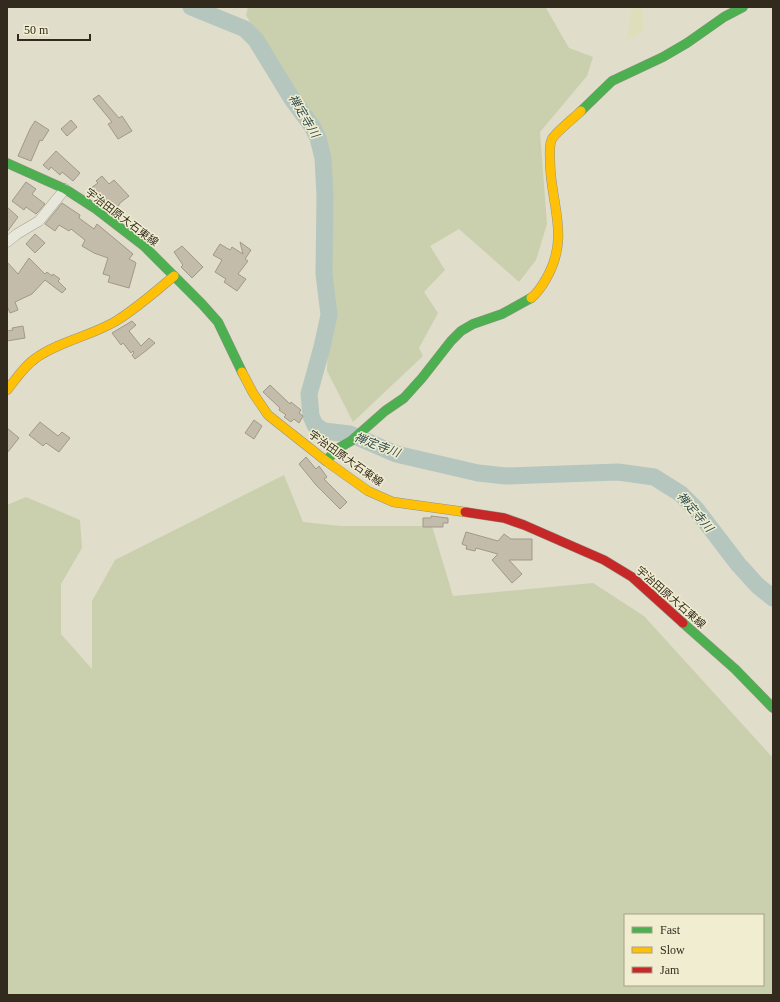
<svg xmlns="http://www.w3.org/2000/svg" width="780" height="1002" viewBox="0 0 780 1002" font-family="'Times New Roman','Noto Sans JP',serif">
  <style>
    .farmland { fill: #dfdebb }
    .green { fill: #cad0ad; fill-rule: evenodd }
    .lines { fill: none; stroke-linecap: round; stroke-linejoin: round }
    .river { stroke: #b5c6be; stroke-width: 17 }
    .building { fill: #c3bcab; stroke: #9f998a }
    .street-casing { stroke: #a5a194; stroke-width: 11 }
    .fast-casing { stroke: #959184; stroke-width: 10 }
    .slow-casing { stroke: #959184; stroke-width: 10 }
    .jam-casing { stroke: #959184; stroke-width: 10 }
    .street { stroke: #e8e7db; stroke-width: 10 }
    .fast { stroke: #4caf50; stroke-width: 9 }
    .slow { stroke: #ffc107; stroke-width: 9 }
    .jam { stroke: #c62828; stroke-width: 9 }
    .labels { text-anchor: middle; stroke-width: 3; stroke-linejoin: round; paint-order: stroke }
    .street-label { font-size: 11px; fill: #322b1d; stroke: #f1edd0 }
    .water-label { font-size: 12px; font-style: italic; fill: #2e4d51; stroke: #f1edd0 }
  </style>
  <rect width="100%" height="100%" fill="#e0ddca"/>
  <path class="farmland" d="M631 7H642L643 31 627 40Z"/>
  <path class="green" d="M248 7H549L546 8 569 48 593 57 587 76 540 132 547 224 536 260 519 282 459 229 430 246 445 270 424 292 438 313 419 348 423 356 353 422 327 371 332 168 246 15Z
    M284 475 303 522 341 526H432L453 596 593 583 644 616 773 758V995H7V505L26 497 80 520 82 548 61 584V634L92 669V601L115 560ZM625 915H763V985H625Z"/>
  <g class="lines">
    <path class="river" d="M191 7 245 29 256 40 292 99 312 126 318 138 323 158 325 196 324 274 329 315 322 347 309 394 311 416 315 425 324 431 350 434 396 454 478 473 506 476 618 472 654 477 681 494 696 509 738 564 758 586 773 598"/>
  </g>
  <path class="building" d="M99 95 119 118 122 116 132 131 118 139 108 124 112 122 93 99Z
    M71 120 77 127 67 136 61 129Z
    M35 121 49 130 42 141 40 140 31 161 18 156 30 129Z
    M56 151 80 173 73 181 62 172 60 175 51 167 49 170 43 165Z
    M102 176 109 184 114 180 129 196 120 203 115 212 98 200 99 199 91 188 98 183 96 181Z
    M26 182 36 189 32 194 45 204 36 214 26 207 24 210 12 201Z
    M62 203 80 215 79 218 94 229 97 224 133 254 129 259 135 262 136 263 129 288 108 282 110 276 103 274 108 258 94 253 82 246 85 240 71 229 69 231 59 225 55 231 45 224Z
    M7 207 18 217 7 232Z
    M35 234 45 243 35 253 26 244Z
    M240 242 251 250 245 259 248 261 238 274 246 279 237 291 224 282 226 279 215 272 222 260 213 255 220 244 230 250 232 247 243 254Z
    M182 246 203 267 192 278 181 267 183 265 174 252Z
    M29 258 45 274 47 272 52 276 53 274 60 279 58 281 66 289 62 293 45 280 32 294 15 302 18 310 10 313 7 306V262L18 274Z
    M132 321 136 325 129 331 141 346 149 338 155 343 147 350 135 359 132 355 134 353 133 351 131 353 123 343 121 345 112 333Z
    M23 326 25 338 7 341V331L13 330 12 328Z
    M270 385 290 404 291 402 301 410 299 413 303 416 299 423 294 419 291 422 284 417 286 415 279 410 280 408 263 392Z
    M254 420 262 426 254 439 245 433Z
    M40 422 58 436 62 432 70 438 59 452 46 443 43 446 29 435Z
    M7 428 19 438 7 453Z
    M306 457 316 469 319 466 327 477 324 479 347 502 340 509 316 485 299 464Z
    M431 516 448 518V523H443V527H423V518H431Z
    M466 532 498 541 504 534 511 539H532V560H509L522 574 512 583 492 560 498 554 476 548 475 551 466 549 467 546 462 544Z"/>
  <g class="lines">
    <defs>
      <path id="street" d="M7 242 17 234 39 221 65 189"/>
      <path id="fast" d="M581 111 612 81 663 57 687 43 724 17 743 7
        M7 163 65 189 96 209 144 246 202 304 218 322 242 372
        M326 461 337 449 351 441 385 411 404 398 422 378 451 341 461 331 473 324 502 314 531 298
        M683 623 735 669 773 708"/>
      <path id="slow" d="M531 298C538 293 542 286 546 279 571 236 550 204 550 160 550 153 549 144 552 139 557 131 574 118 581 111
        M242 372 253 393 268 415 326 461 368 491 393 502 465 512
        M7 390C16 379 24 366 36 358 60 341 91 336 116 321 137 308 155 292 174 276"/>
      <path id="jam" d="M465 512 504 518 524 525 604 560 632 577 683 623"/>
    </defs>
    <use href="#street" class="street-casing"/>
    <use href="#fast" class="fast-casing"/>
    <use href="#slow" class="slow-casing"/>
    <use href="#jam" class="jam-casing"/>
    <use href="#street" class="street"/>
    <use href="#fast" class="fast"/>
    <use href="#slow" class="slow"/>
    <use href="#jam" class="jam"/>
  </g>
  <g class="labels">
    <g class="street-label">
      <text transform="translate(122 217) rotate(37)" y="4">宇治田原大石東線</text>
      <text transform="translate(346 458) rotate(35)" y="4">宇治田原大石東線</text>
      <text transform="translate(671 597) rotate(41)" y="4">宇治田原大石東線</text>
    </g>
    <g class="water-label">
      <text transform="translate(304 116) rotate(59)" y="4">禅定寺川</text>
      <text transform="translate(377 445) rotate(21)" y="4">禅定寺川</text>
      <text transform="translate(695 512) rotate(49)" y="4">禅定寺川</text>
    </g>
  </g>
  <rect width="780" height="1002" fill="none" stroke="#322b1d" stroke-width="16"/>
  <rect x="624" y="914" width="140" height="72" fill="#f1edd0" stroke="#a59f88"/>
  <rect x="632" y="927" width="20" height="6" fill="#4caf50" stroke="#a59f88"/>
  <text x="660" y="934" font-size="12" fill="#322b1d">Fast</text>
  <rect x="632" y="947" width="20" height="6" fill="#ffc107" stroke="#a59f88"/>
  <text x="660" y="954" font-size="12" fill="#322b1d">Slow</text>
  <rect x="632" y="967" width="20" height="6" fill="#c62828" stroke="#a59f88"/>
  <text x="660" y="974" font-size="12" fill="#322b1d">Jam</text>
  <path d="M18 34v6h72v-6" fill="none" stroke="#322b1d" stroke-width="2"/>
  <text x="24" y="34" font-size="12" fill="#322b1d" stroke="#f1edd0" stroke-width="3" paint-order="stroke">50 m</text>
</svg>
